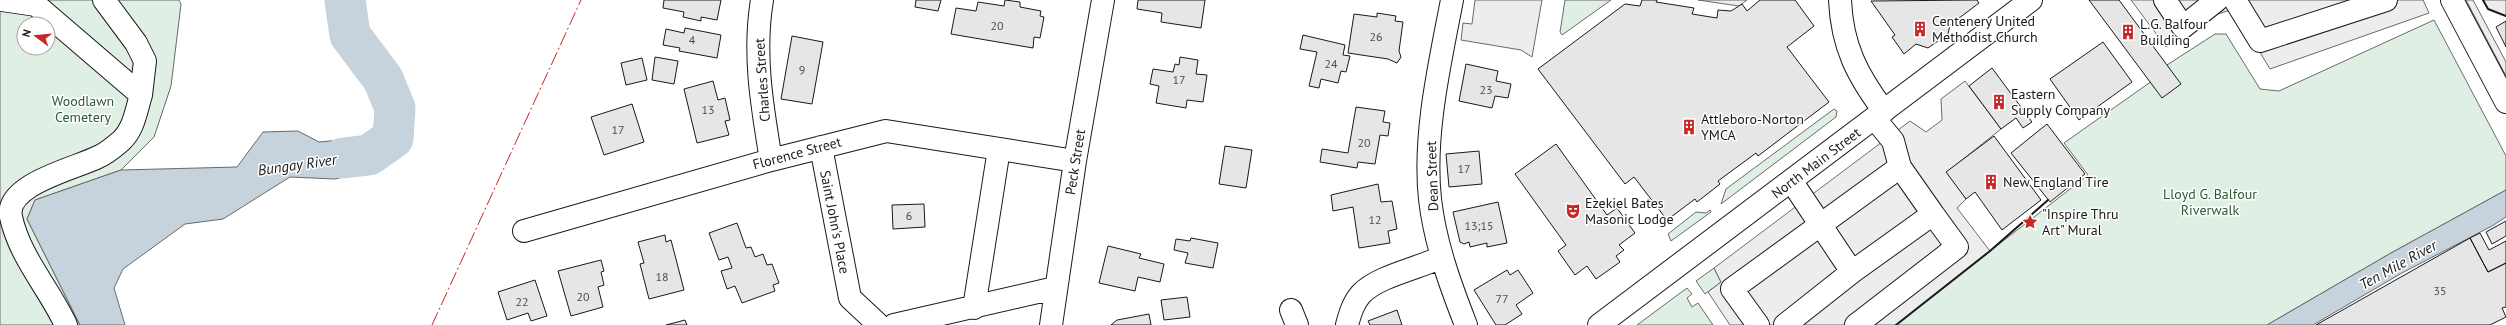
<svg xmlns="http://www.w3.org/2000/svg" width="2506" height="325" viewBox="0 0 2506 325" font-family="'PT Sans',sans-serif">
  <style>
    .green { fill: #e0efe3; stroke: #6a6a6a; fill-rule: evenodd }
    .parking { fill: #ededed; stroke: #6a6a6a }
    .water { fill: #c6d2dc; stroke: #6a6a6a }
    .lines { fill: none; stroke-linecap: round; stroke-linejoin: round }
    .river { stroke: #c6d2dc; stroke-width: 41 }
    .building { fill: #e6e6e6; stroke: #1a1a1a }
    .minor-casing { stroke: #1a1a1a; stroke-width: 24 }
    .major-casing { stroke: #1a1a1a; stroke-width: 24 }
    .highway-casing { stroke: #1a1a1a; stroke-width: 24 }
    .minor { stroke: #fff; stroke-width: 22 }
    .major { stroke: #fff; stroke-width: 22 }
    .highway { stroke: #fff; stroke-width: 22 }
    .wall { stroke: #1a1a1a; stroke-width: 2 }
    .power { stroke: #c62828; stroke-width: 1; stroke-dasharray: 14 3 2 3; stroke-linecap: butt }
    .labels { text-anchor: middle; stroke-width: 3; stroke-linejoin: round; paint-order: stroke }
    .number-label { font-size: 12px; fill: #4d4d4d }
    .poi-label { font-size: 14px; fill: #1a1a1a; stroke: #fff; text-anchor: start }
    .street-label { font-size: 14px; fill: #1a1a1a; stroke: #fff }
    .park-label { font-size: 14px; fill: #2b5a34; stroke: #fff }
    .water-label { font-size: 15px; font-style: italic; fill: #1a1a1a; stroke: #fff }
  </style>
  <rect width="100%" height="100%" fill="#fff"/>
  <path class="green" d="M0 0H179L181 4 171 86 154 137 121 170 35 200 27 219 80 325H0ZM24 24H48V48H24Z
    M1565 0H1611L1562 35 1560 32Z
    M2434 20 2506 156V190L2391 253 2267 325H1895L2088 175 2064 143 2169 69 2167 65 2215 34H2226L2260 89 2279 91Z
    M1834 109 1837 111 1836 117 1721 204 1726 189Z
    M1710 210 1711 212 1671 241 1668 234 1696 212 1706 213Z
    M1714 268 1721 282 1705 294 1696 281Z
    M1687 288 1692 294 1687 298 1692 307 1698 303 1713 325H1637Z"/>
  <path class="parking" d="M1475 0H1542L1532 57 1521 50 1461 40 1463 23 1472 24Z
    M1698 0H1747L1739 6Z
    M2131 0H2423L2429 13 2270 69 2235 11H2227L2215 15 2166 47Z
    M2466 0H2473L2506 62V76Z
    M2483 0H2506V16L2488 9Z
    M1965 81 2001 129 1947 172 1966 199 1957 208 1990 251 1896 325H1730L1708 292 1721 282 1714 268 1910 121 1926 132 1942 120 1941 99Z"/>
  <path class="water" d="M298 131 319 142 382 136 410 142 400 157 381 168 335 179 290 177 223 219 185 224 123 269 114 288 125 325H80L27 219 35 200 121 170 237 167 263 132Z
    M2506 190V217L2492 226 2402 273 2313 325H2267L2391 253Z"/>
  <g class="lines">
    <path class="river" d="M343 158 369 155 393 138 395 108 383 79 350 35 345 0"/>
  </g>
  <path class="building" d="M664 0H721L717 20 701 17V21L683 17 684 12 663 8Z
    M916 0H941L938 11 915 7Z
    M1005 0 1020 2V7L1041 11 1040 16 1044 17 1040 38 1034 37 1033 48 951 34 956 8 976 11 978 2 1004 6Z
    M1138 0H1205L1201 28 1161 22 1162 13 1137 9Z
    M1642 0H1657L1656 2 1694 8 1692 14 1717 18 1718 10 1731 11 1742 4 1747 11 1760 0H1795L1814 26 1787 47 1829 102 1758 156 1756 153 1718 181 1720 184 1697 202 1695 199 1667 220 1634 177 1625 184 1538 69 1625 4 1640 6Z
    M1977 0 1979 3 1950 25 1948 34 1928 48 1916 44 1904 54 1892 37 1895 35 1871 1Z
    M2089 0H2119L2181 84 2162 98Z
    M1377 13 1396 16 1395 21 1403 22 1399 51 1401 57 1397 63 1388 59 1348 53 1354 14 1377 17Z
    M2506 21V47L2496 27Z
    M685 28 721 35 717 58 679 51 680 48 663 45 666 29 684 33Z
    M1303 35 1345 45 1343 55 1350 56 1346 72 1341 71 1338 83 1321 79 1319 88 1309 86 1317 52 1300 49Z
    M792 36 823 42 812 104 781 99Z
    M2103 42 2132 82 2079 120 2050 79Z
    M655 57 678 61 674 84 652 80Z
    M1180 57 1198 60 1196 74 1207 75 1203 102 1187 100 1186 108 1156 103 1159 86 1150 84 1153 69 1173 72 1175 64 1179 65Z
    M642 58 647 80 626 85 621 63Z
    M1466 64 1498 71 1496 81 1511 84 1508 98 1495 96 1492 108 1459 101Z
    M1992 68 2032 122 2023 128 2016 118 2001 129 1969 86Z
    M713 81 718 100 725 98 730 120 725 121 729 135 697 143 684 89Z
    M632 104 644 142 604 155 591 117Z
    M1356 107 1385 111 1383 122 1390 123 1388 136 1380 135 1375 164 1358 162 1357 168 1320 162 1322 149 1348 153Z
    M2047 124 2085 174 2050 202 2011 153Z
    M1994 136 2041 200 2002 230 1975 192 1966 199 1946 172Z
    M1556 144 1607 215 1617 208 1635 233 1619 245 1624 250 1616 256 1620 262 1596 279 1587 266 1575 275 1558 251 1566 245 1515 174Z
    M1225 146 1252 150 1246 188 1219 184Z
    M1479 151 1482 184 1449 187 1446 154Z
    M1378 184 1381 202 1392 201 1397 229 1388 231 1390 243 1359 248 1353 207 1333 211 1331 195Z
    M1498 202 1507 243 1487 247V243L1470 247 1469 242 1464 244 1460 242 1453 212Z
    M924 204 925 227 893 229 892 205Z
    M2506 221V236L2492 244 2486 232Z
    M737 223 746 248 751 247 755 257 763 254 767 265 772 264 779 283 773 285 775 291 742 303 735 286 727 289 721 271 732 268 728 257 719 260 709 233Z
    M2480 233 2489 250 2506 241V263L2488 272 2470 238Z
    M665 235 666 242 671 240 684 290 649 299 640 264 644 263 638 242Z
    M1191 238 1218 243 1213 268 1185 263 1188 253 1174 250 1176 239 1190 241Z
    M2470 238 2488 272 2506 263V307L2502 308 2506 317 2490 325H2316Z
    M1108 246 1141 254 1139 258 1164 264 1160 282 1138 277 1135 291 1099 283Z
    M601 260 604 271 601 272 604 285 598 287 603 307 571 316 558 271Z
    M1507 270 1510 275 1518 270 1533 293 1516 305 1522 314 1505 325H1496L1474 290Z
    M535 280 547 316 531 321 528 313 507 320 498 292Z
    M1187 297 1190 317 1164 320 1161 300Z
    M1397 310 1402 325H1370L1368 321Z
    M1149 314 1151 325H1111L1117 320Z
    M685 320 687 325H666Z"/>
  <g class="lines">
    <defs>
      <path id="minor" d="M2 0 36 5 141 95 145 61 136 43 104 0
        M762 0C753 54 762 106 771 160
        M1452 0C1440 63 1423 135 1430 199 1435 243 1450 284 1466 325
        M1840 0C1842 46 1857 75 1884 111
        M2165 0 2183 27 2217 0
        M2235 0 2260 41 2386 0
        M1875 119 1893 141 1900 167
        M821 147 850 298 879 325
        M524 231 771 160 886 131 1075 161
        M974 308 999 149
        M1291 310 1297 325
        M66 325C49 288 20 258 11 217 4 184 77 168 98 157 106 154 114 147 121 141 134 129 136 111 141 95
        M894 325 1055 288
        M1051 325 1075 161 1103 0
        M1347 325C1350 314 1353 303 1361 294 1378 276 1419 268 1442 257
        M1758 325 1732 289 1900 167 1933 214 1852 272
        M1785 325 1852 272 1792 182
        M1856 325 1957 247 1933 214"/>
      <path id="major" d="M1599 325 2031 0"/>
      <path id="highway" d="M2452 0 2506 102"/>
    </defs>
    <use href="#minor" class="minor-casing"/>
    <use href="#major" class="major-casing"/>
    <use href="#highway" class="highway-casing"/>
    <use href="#minor" class="minor"/>
    <use href="#major" class="major"/>
    <use href="#highway" class="highway"/>
    <path class="wall" d="M2483 0 2488 9 2506 16
      M1896 325 1990 251 2048 200"/>
    <path class="power" d="M432 325 581 0"/>
  </g>
  <defs>
    <symbol id="building-bare" viewBox="-9 -9 18 18"><path d="M-4-6H4V6H1V3H-1V6H-4ZM-2.5-4.3h1.7v1.8h-1.7ZM.8-4.3h1.7v1.8H.8ZM-2.5-1h1.7V.8h-1.7ZM.8-1h1.7V.8H.8Z" fill="#c62828" stroke="#fff" stroke-width="2.5" paint-order="stroke"/></symbol>
    <symbol id="theatre-bare" viewBox="-9 -9 18 18"><path d="M-5-5.5Q0-4 5-5.5V0Q5 5 0 6Q-5 5-5 0ZM-3.3-2.5H-1v1.5H-3.3ZM1-2.5H3.3v1.5H1ZM-2.8 1Q0 5.5 2.8 1Z" fill="#c62828" stroke="#fff" stroke-width="2.5" paint-order="stroke"/></symbol>
    <symbol id="sight-bare" viewBox="-9 -9 18 18"><path d="M0-6L1.8-2.2L6-1.7L2.9 1.2L3.7 5.4L0 3.3L-3.7 5.4L-2.9 1.2L-6-1.7L-1.8-2.2Z" fill="#c62828" stroke="#fff" stroke-width="2.5" paint-order="stroke"/></symbol>
  </defs>
  <g fill-rule="evenodd">
    <use href="#building-bare" x="1909" y="18" width="22" height="22"/>
    <use href="#building-bare" x="2117" y="21" width="22" height="22"/>
    <use href="#building-bare" x="1988" y="91" width="22" height="22"/>
    <use href="#building-bare" x="1678" y="116" width="22" height="22"/>
    <use href="#building-bare" x="1980" y="171" width="22" height="22"/>
    <use href="#theatre-bare" x="1562" y="200" width="22" height="22"/>
    <use href="#sight-bare" x="2019" y="211" width="22" height="22"/>
  </g>
  <g class="labels">
    <g class="number-label">
      <text x="997" y="30">20</text>
      <text x="1376" y="41">26</text>
      <text x="692" y="44">4</text>
      <text x="1331" y="68">24</text>
      <text x="802" y="74">9</text>
      <text x="1179" y="84">17</text>
      <text x="1486" y="94">23</text>
      <text x="708" y="114">13</text>
      <text x="618" y="134">17</text>
      <text x="1364" y="147">20</text>
      <text x="1464" y="173">17</text>
      <text x="909" y="220">6</text>
      <text x="1375" y="224">12</text>
      <text x="1479" y="230">13;15</text>
      <text x="662" y="281">18</text>
      <text x="2440" y="295">35</text>
      <text x="583" y="301">20</text>
      <text x="1502" y="303">77</text>
      <text x="522" y="306">22</text>
    </g>
    <g class="poi-label">
      <text x="1932" y="26">Centenery United<tspan x="1932" dy="16">Methodist Church</tspan></text>
      <text x="2140" y="29">L.G. Balfour<tspan x="2140" dy="16">Building</tspan></text>
      <text x="2011" y="99">Eastern<tspan x="2011" dy="16">Supply Company</tspan></text>
      <text x="1701" y="124">Attleboro-Norton<tspan x="1701" dy="16">YMCA</tspan></text>
      <text x="2003" y="187">New England Tire</text>
      <text x="1585" y="208">Ezekiel Bates<tspan x="1585" dy="16">Masonic Lodge</tspan></text>
      <text x="2042" y="219">"Inspire Thru<tspan x="2042" dy="16">Art" Mural</tspan></text>
    </g>
    <g class="street-label">
      <text transform="translate(762 80) rotate(-94)" y="5">Charles Street</text>
      <text transform="translate(797 153) rotate(-15)" y="5">Florence Street</text>
      <text transform="translate(1075 162) rotate(-81)" y="5">Peck Street</text>
      <text transform="translate(1816 163) rotate(-37)" y="5">North Main Street</text>
      <text transform="translate(1432 176) rotate(-92)" y="5">Dean Street</text>
      <text transform="translate(835 222) rotate(79)" y="5">Saint John's Place</text>
    </g>
    <g class="park-label">
      <text x="83" y="106">Woodlawn<tspan x="83" dy="16">Cemetery</tspan></text>
      <text x="2210" y="199">Lloyd G. Balfour<tspan x="2210" dy="16">Riverwalk</tspan></text>
    </g>
    <g class="water-label">
      <text transform="translate(297 165) rotate(-8)" y="5">Bungay River</text>
      <text transform="translate(2398 265) rotate(-29)" y="5">Ten Mile River</text>
    </g>
  </g>
  <g transform="translate(36 36) rotate(286)"><circle r="19" fill="#ffffff" stroke="#a3a3a3"/>
  <path d="M0-3L7 15L0 10L-7 15Z" fill="#c62828"/>
  <text y="-6" font-size="11" font-weight="bold" text-anchor="middle" fill="#1a1a1a">N</text>
  </g>
</svg>
